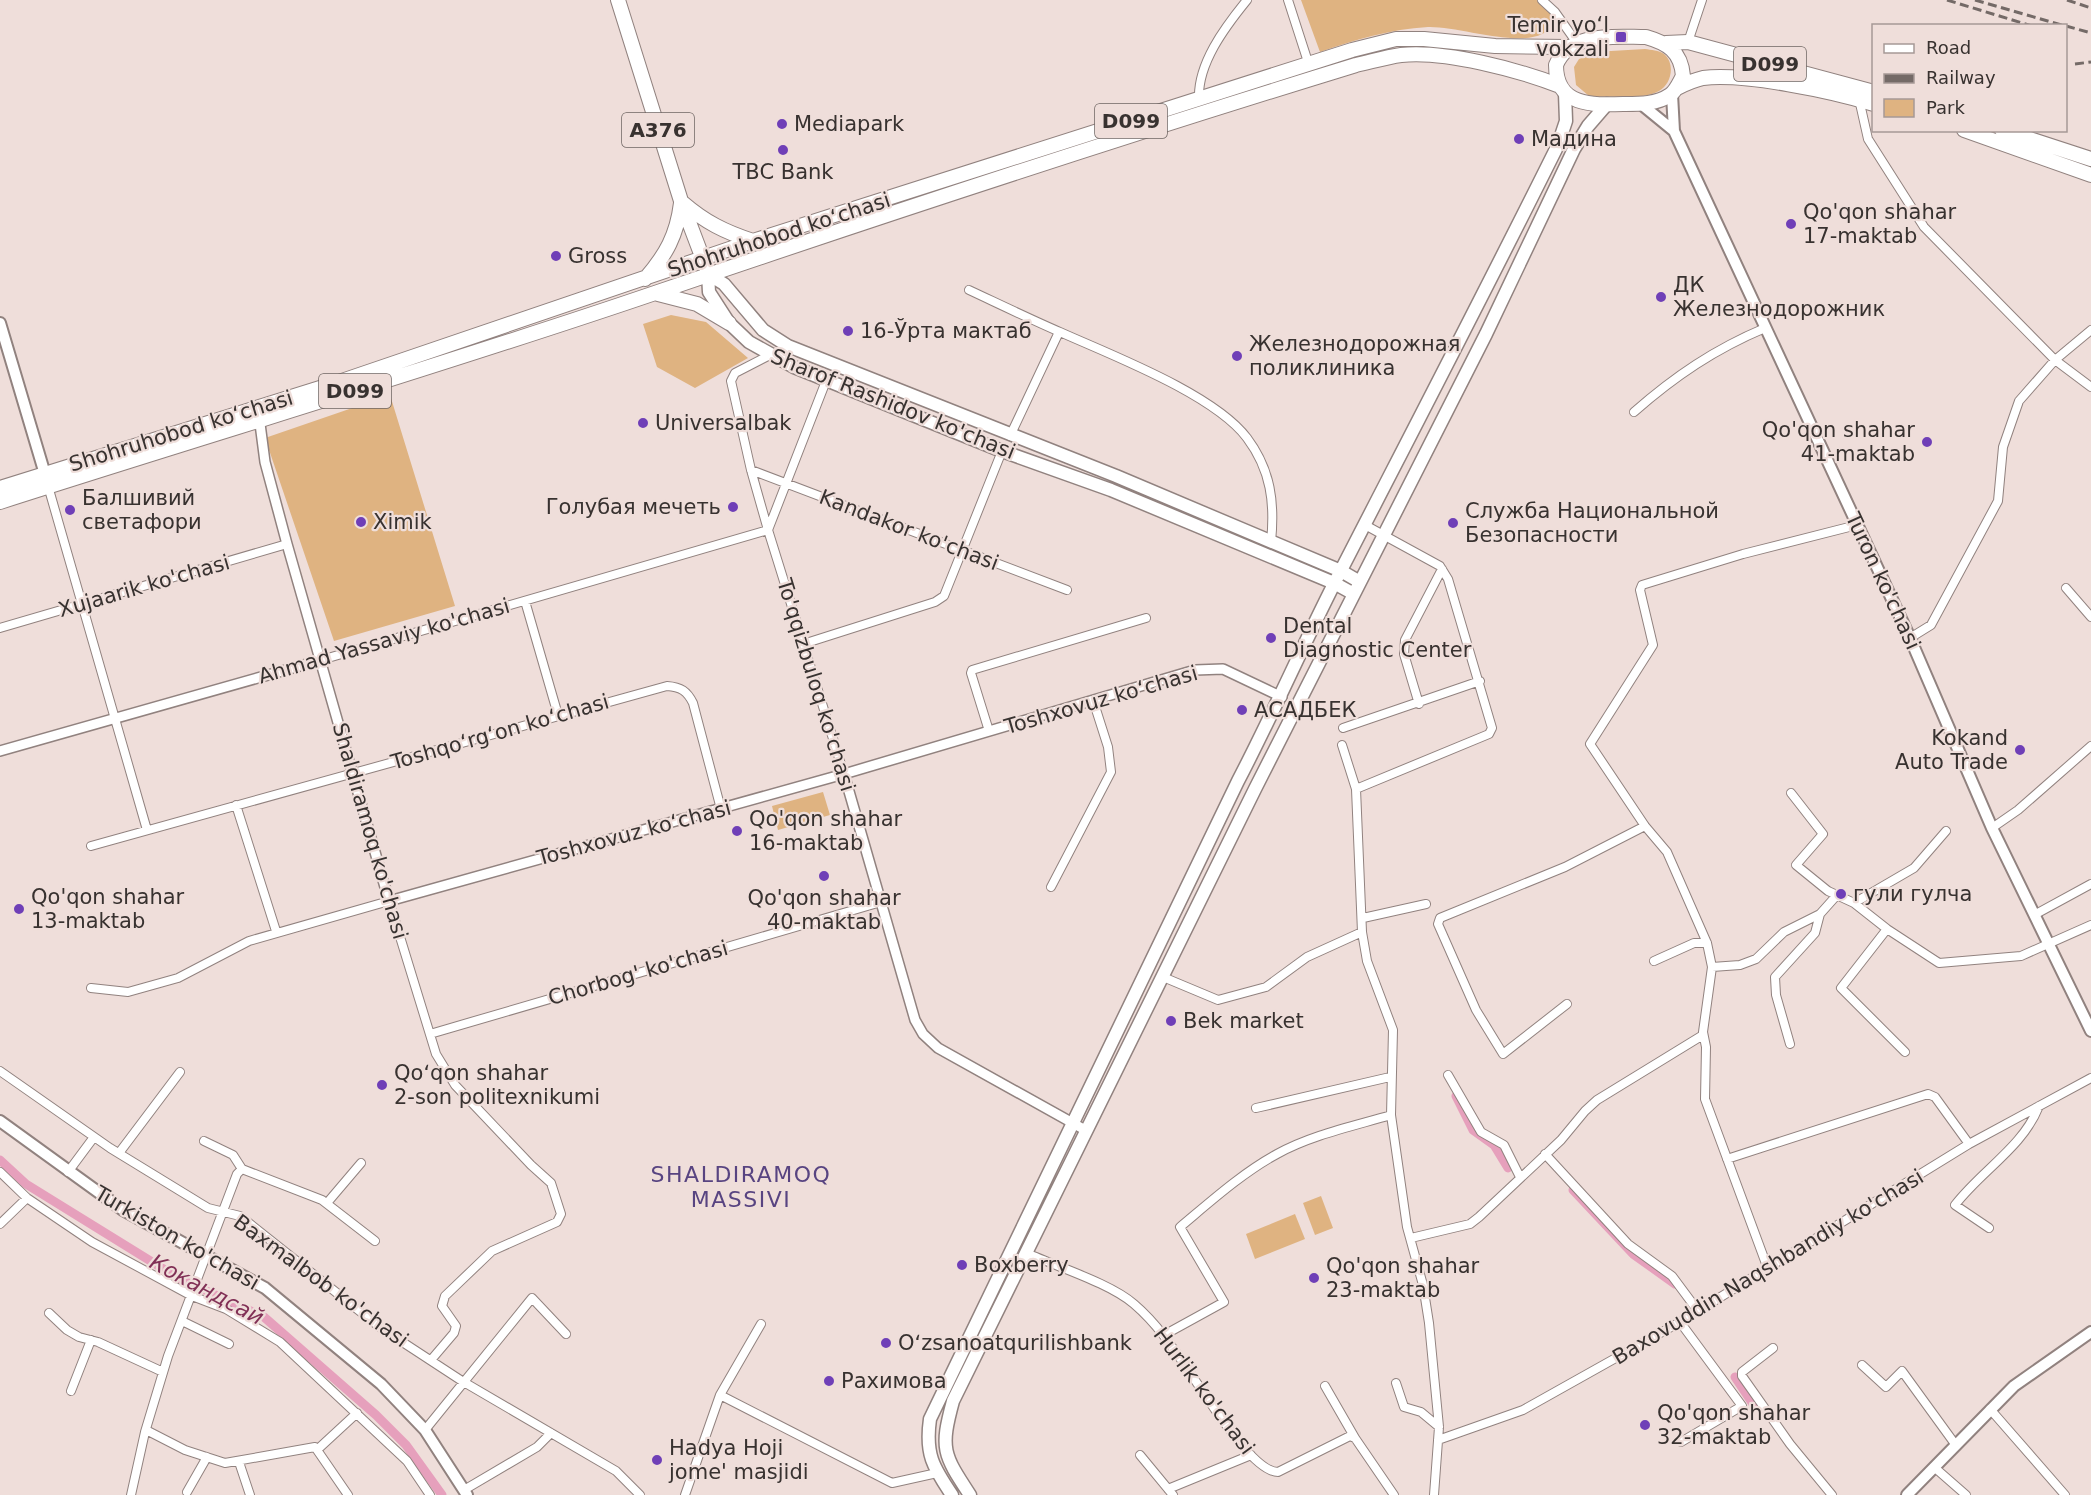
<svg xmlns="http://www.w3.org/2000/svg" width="2091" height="1495" viewBox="0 0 2091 1495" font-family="'DejaVu Sans',sans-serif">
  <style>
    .green { fill: #dfb381 }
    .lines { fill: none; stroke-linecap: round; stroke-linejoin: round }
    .canal { stroke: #e6a0bc; stroke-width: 9 }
    .minor-casing { stroke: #91827f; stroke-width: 10 }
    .tertiary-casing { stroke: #91827f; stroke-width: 12 }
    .secondary-casing { stroke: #91827f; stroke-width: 14 }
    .primary-casing { stroke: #91827f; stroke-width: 15 }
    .trunk-casing { stroke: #91827f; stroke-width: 16 }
    .minor { stroke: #fff; stroke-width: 8 }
    .tertiary { stroke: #fff; stroke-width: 9 }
    .secondary { stroke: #fff; stroke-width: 10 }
    .primary { stroke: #fff; stroke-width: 12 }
    .trunk { stroke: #fff; stroke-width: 14 }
    .rail { stroke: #746a67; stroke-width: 3; stroke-dasharray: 9 4.5; stroke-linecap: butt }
    .poi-dot { fill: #6f3fb7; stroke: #efdeda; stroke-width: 2 }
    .labels { text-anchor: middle; stroke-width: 4.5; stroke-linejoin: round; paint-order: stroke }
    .shield { fill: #efdeda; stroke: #6f6663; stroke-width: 1.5 }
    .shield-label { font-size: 20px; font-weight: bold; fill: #383230 }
    .poi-label { font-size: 21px; fill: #383230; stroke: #efdeda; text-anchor: start }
    .street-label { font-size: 21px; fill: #383230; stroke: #efdeda }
    .neighbourhood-label { font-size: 22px; letter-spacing: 1.5px; fill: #584481; stroke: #efdeda }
    .water-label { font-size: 22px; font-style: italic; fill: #813056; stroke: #efdeda }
  </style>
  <rect width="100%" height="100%" fill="#efdeda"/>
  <path class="green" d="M1301 0H1537L1548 7 1553 16C1552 24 1550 31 1542 34 1517 47 1457 26 1428 27 1390 29 1355 40 1320 52Z
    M1645 49C1651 50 1659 50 1664 54 1676 64 1671 85 1659 91 1642 100 1615 96 1597 97L1589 96 1576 85 1574 67 1579 59 1594 52Z
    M671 315 706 322 748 358 695 388 657 367 643 324Z
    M390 395 455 606 334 641 265 438Z
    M823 792 830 815 778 830 772 806Z
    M1321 1196 1333 1228 1315 1235 1303 1203Z
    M1295 1214 1305 1239 1255 1259 1246 1234Z"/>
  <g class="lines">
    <path class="canal" d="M1456 1096 1473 1130 1494 1145 1508 1168
      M0 1160 26 1184 178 1278 264 1317 376 1415 406 1445 442 1495
      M1573 1190 1633 1254 1675 1284
      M1735 1377 1755 1407"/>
    <defs>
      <path id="minor" d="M1288 0 1309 65
        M1542 0 1555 12 1577 43
        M1688 42 1702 0
        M1859 99 1868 139 1924 227 2055 360 2091 387
        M1199 100C1197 64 1225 27 1247 0
        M969 290C999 304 1030 319 1060 332 1111 355 1214 394 1247 438 1271 470 1275 503 1271 542
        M826 381 768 530 844 774
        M1634 412C1675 376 1715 349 1765 328
        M1010 436 1059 332
        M751 470 1067 590
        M48 486 147 830
        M1365 525 1440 566 1448 579 1492 728 1489 734 1356 789 1362 932 1367 961 1393 1030 1391 1115 1407 1227 1423 1285 1429 1323 1439 1427 1434 1495
        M2066 588 2091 617
        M525 601 558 715
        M0 628 287 544
        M1910 638 1931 625 1998 501 2003 447 2019 401 2055 360 2091 330
        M803 644 935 602 944 596 1002 451
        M321 660 768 530 751 470 731 381 735 373 770 355
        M1419 704 1404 654 1405 640 1442 569
        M1343 728 1480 681
        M989 731 971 673 972 670 1146 618
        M1342 745 1356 789
        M1791 793 1823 834 1796 865 1828 891 1854 903 1887 929 1939 963 2021 956 2091 925
        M236 805 276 931
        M1992 828 2018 810 2091 746
        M91 846 667 686C681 687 687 691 693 703L721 809
        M1051 887 1111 772 1108 747 1093 700
        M1854 903 1914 868 1946 831
        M2034 915 2091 884
        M1363 918 1426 904
        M1887 929 1841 988 1905 1052
        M1654 961 1694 943H1707
        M1712 967 1740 965 1756 959 1784 932 1820 914 1837 895
        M1163 977 1218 1000 1266 987 1307 957 1362 932
        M91 988 128 992 178 978 249 941 389 901 436 1054 455 1085 531 1165 551 1183 561 1214 557 1222 492 1251 445 1296 442 1306 456 1326 454 1333 431 1360
        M1567 1004 1503 1054 1476 1010 1438 924 1440 918 1565 867 1645 826
        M430 1034 881 902
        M1790 1044 1776 995 1775 977 1815 933 1820 914
        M0 1071 110 1148 208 1208 240 1216 381 1328 462 1381 616 1471 640 1495
        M1448 1075 1481 1132 1504 1145 1520 1177
        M1256 1108 1390 1077
        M204 1141 233 1155 242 1169
        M119 1153 180 1072
        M1545 1154 1628 1244 1672 1276 1698 1311
        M1727 1159 1928 1094 1935 1097 1969 1144
        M242 1169 322 1200 375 1241
        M0 1172 27 1198 92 1242 192 1296 226 1309 280 1342 407 1461 430 1495
        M68 1172 94 1137
        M327 1203 361 1163
        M0 1224 27 1198
        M1989 1228 1955 1205C1982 1170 2023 1147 2039 1106
        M1411 1238 1470 1224 1479 1217 1561 1140 1585 1111 1597 1100 1703 1035
        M1027 1253C1057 1267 1110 1283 1134 1304 1161 1327 1179 1357 1199 1386 1213 1406 1254 1472 1278 1472L1350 1436 1355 1438 1394 1495
        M1768 1269 1705 1099 1706 1047 1703 1032 1712 967 1707 943 1667 852 1645 826 1590 744 1653 645 1640 590 1642 585 1743 554 1857 525
        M49 1313 67 1330 79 1337 98 1342 163 1372
        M182 1321 229 1344
        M1680 1322 1742 1406 1681 1442
        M1164 1335 1224 1302 1180 1227C1210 1202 1242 1173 1277 1154 1311 1135 1354 1126 1391 1115
        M1773 1348 1742 1372V1376L1790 1444 1832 1495
        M1862 1365 1886 1387 1902 1371 1955 1444
        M1396 1383 1404 1407 1421 1412 1439 1427
        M1325 1386 1355 1438
        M71 1391 91 1340
        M720 1395 892 1483 937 1473
        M1990 1409 2065 1495
        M146 1430 185 1450 225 1463 315 1447 348 1495
        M425 1430 532 1298 566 1334
        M1438 1440 1523 1410 1680 1322 1969 1144 2091 1078
        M318 1449 357 1413
        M1140 1455 1173 1495
        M239 1462 250 1495
        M1934 1467 1966 1495
        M1168 1489 1251 1455
        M464 1490 537 1447 551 1433
        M187 1492 207 1457
        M131 1495 145 1432 168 1356 237 1174 242 1169
        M685 1495 720 1395 761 1324"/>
      <path id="tertiary" d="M259 416 265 462 287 544 389 901 844 774 1195 670 1223 669 1282 697
        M0 751 321 660
        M844 774 915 1020 923 1034 938 1048 1087 1131"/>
      <path id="secondary" d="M1672 94 1674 131 1910 638 1992 828 2091 1031
        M1641 104 1674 131
        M0 323 47 481
        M0 1121 123 1210 265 1288 381 1384 425 1430 467 1495
        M1907 1495 2014 1386 2091 1332"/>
      <path id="primary" d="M708 274 709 292 729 323 749 342 794 367 1002 451 1111 490 1334 583 1354 594
        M708 274 724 284 763 330 788 346 1116 476 1341 571 1360 582
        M952 1495C933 1467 925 1454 930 1419L1238 781C1272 716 1302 647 1335 582 1410 436 1485 292 1558 145L1566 121 1565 93
        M970 1495C943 1454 940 1449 953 1401L1255 789 1486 334 1574 149 1588 126 1607 104"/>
      <path id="trunk" d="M618 0 681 201 706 267
        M1646 37C1667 43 1681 51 1683 76 1679 83 1676 91 1670 95 1657 104 1640 104 1625 104 1593 105 1556 107 1556 65 1570 31 1615 37 1646 37Z
        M1666 43 1688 42 1874 92
        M1677 88C1685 84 1694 80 1703 78 1745 73 1832 91 1874 104
        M1964 130 2091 175
        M2002 130 2091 159
        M683 203C705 222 725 232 753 241
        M645 279C666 255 677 235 681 203
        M658 294 697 304 729 323
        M0 488 333 384 753 241 1352 50 1396 39H1424L1495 46 1568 47
        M0 502C218 432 438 367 655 293 887 214 1121 137 1356 65 1370 62 1386 57 1401 55 1444 50 1519 70 1560 86"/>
    </defs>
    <use href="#minor" class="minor-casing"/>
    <use href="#tertiary" class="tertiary-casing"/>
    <use href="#secondary" class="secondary-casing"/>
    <use href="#primary" class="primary-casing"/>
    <use href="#trunk" class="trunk-casing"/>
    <use href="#minor" class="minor"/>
    <use href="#tertiary" class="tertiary"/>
    <use href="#secondary" class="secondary"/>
    <use href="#primary" class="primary"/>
    <use href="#trunk" class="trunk"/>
    <path class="rail" d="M1947 0 2032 26
      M1975 0 2065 26
      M2067 0 2091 8
      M2066 26 2091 33
      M2075 64 2091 62"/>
  </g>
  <g class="poi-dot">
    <rect x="1615" y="31" width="12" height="12" rx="3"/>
    <circle cx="782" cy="124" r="6"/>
    <circle cx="1519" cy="139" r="6"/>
    <circle cx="783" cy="150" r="6"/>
    <circle cx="1791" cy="224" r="6"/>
    <circle cx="556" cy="256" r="6"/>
    <circle cx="1661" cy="297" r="6"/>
    <circle cx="848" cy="331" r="6"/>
    <circle cx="1237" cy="356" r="6"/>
    <circle cx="643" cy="423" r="6"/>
    <circle cx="1927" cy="442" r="6"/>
    <circle cx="733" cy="507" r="6"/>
    <circle cx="70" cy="510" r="6"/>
    <circle cx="361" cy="522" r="6"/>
    <circle cx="1453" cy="523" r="6"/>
    <circle cx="1271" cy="638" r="6"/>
    <circle cx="1242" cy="710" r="6"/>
    <circle cx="2020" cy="750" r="6"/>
    <circle cx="737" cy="831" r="6"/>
    <circle cx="824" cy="876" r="6"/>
    <circle cx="1841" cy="894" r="6"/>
    <circle cx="19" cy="909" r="6"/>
    <circle cx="1171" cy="1021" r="6"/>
    <circle cx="382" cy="1085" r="6"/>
    <circle cx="962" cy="1265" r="6"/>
    <circle cx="1314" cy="1278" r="6"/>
    <circle cx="886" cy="1343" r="6"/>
    <circle cx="829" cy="1381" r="6"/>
    <circle cx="1645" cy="1425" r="6"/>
    <circle cx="657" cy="1460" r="6"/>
  </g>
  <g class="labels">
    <g class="shield">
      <rect x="1734" y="47" width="72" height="34" rx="4.5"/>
      <rect x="1095" y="104" width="72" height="34" rx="4.5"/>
      <rect x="622" y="113" width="72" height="34" rx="4.5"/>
      <rect x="319" y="374" width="72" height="34" rx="4.5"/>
    </g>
    <g class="shield-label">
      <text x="1770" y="71">D099</text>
      <text x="1131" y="128">D099</text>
      <text x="658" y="137">A376</text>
      <text x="355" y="398">D099</text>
    </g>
    <g class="poi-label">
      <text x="1609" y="32" text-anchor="end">Temir yo‘l<tspan x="1609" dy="24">vokzali</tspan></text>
      <text x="794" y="131">Mediapark</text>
      <text x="1531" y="146">Мадина</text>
      <text x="783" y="179" text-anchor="middle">TBC Bank</text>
      <text x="1803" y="219">Qo'qon shahar<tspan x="1803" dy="24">17-maktab</tspan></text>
      <text x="568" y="263">Gross</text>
      <text x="1673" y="292">ДК<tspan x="1673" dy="24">Железнодорожник</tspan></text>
      <text x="860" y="338">16-Ўрта мактаб</text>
      <text x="1249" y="351">Железнодорожная<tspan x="1249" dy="24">поликлиника</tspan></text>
      <text x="655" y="430">Universalbak</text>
      <text x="1915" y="437" text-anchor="end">Qo'qon shahar<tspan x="1915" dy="24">41-maktab</tspan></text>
      <text x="82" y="505">Балшивий<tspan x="82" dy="24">светафори</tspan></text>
      <text x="721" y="514" text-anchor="end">Голубая мечеть</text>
      <text x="1465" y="518">Служба Национальной<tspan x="1465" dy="24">Безопасности</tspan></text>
      <text x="373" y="529">Ximik</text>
      <text x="1283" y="633">Dental<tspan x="1283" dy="24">Diagnostic Center</tspan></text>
      <text x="1254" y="717">АСАДБЕК</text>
      <text x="2008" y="745" text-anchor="end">Kokand<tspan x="2008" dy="24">Auto Trade</tspan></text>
      <text x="749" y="826">Qo'qon shahar<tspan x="749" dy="24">16-maktab</tspan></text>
      <text x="1853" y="901">гули гулча</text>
      <text x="31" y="904">Qo'qon shahar<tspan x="31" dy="24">13-maktab</tspan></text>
      <text x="824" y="905" text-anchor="middle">Qo'qon shahar<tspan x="824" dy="24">40-maktab</tspan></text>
      <text x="1183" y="1028">Bek market</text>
      <text x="394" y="1080">Qoʻqon shahar<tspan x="394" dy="24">2-son politexnikumi</tspan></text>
      <text x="974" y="1272">Boxberry</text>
      <text x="1326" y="1273">Qo'qon shahar<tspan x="1326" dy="24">23-maktab</tspan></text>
      <text x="898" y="1350">Oʻzsanoatqurilishbank</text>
      <text x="841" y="1388">Рахимова</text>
      <text x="1657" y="1420">Qo'qon shahar<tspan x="1657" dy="24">32-maktab</tspan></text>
      <text x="669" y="1455">Hadya Hoji<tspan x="669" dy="24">jome' masjidi</tspan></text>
    </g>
    <g class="street-label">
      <text transform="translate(779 235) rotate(-18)" y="7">Shohruhobod koʻchasi</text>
      <text transform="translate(893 404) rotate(22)" y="7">Sharof Rashidov ko'chasi</text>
      <text transform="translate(181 431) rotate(-17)" y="7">Shohruhobod koʻchasi</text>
      <text transform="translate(909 530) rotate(21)" y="7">Kandakor ko'chasi</text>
      <text transform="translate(1883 581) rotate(65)" y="7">Turon ko'chasi</text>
      <text transform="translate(144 586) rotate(-16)" y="7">Xujaarik ko'chasi</text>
      <text transform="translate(384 641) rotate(-16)" y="7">Ahmad Yassaviy ko'chasi</text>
      <text transform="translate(816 685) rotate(73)" y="7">To'qqizbuloq ko'chasi</text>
      <text transform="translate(1101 700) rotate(-16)" y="7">Toshxovuz koʻchasi</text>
      <text transform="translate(500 732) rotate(-16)" y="7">Toshqoʻrgʻon koʻchasi</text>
      <text transform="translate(370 831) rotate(74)" y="7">Shaldiramoq ko'chasi</text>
      <text transform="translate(634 833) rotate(-15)" y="7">Toshxovuz koʻchasi</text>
      <text transform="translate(638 973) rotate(-16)" y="7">Chorbog' ko'chasi</text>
      <text transform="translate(177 1238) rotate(30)" y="7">Turkiston ko'chasi</text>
      <text transform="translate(1768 1267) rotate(-31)" y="7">Baxovuddin Naqshbandiy ko'chasi</text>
      <text transform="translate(321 1281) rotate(36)" y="7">Baxmalbob ko'chasi</text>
      <text transform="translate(1204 1391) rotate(53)" y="7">Hurlik ko'chasi</text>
    </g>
    <g class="neighbourhood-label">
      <text x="741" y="1182">SHALDIRAMOQ<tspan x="741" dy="25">MASSIVI</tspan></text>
    </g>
    <g class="water-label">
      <text transform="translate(207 1289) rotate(28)" y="8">Кокандсай</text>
    </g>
  </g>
  <rect x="1872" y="24" width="195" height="108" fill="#efdeda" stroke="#a69996" stroke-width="1.5"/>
  <rect x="1884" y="44" width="30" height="9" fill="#ffffff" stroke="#a69996" stroke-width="1.5"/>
  <text x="1926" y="54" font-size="18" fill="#383230">Road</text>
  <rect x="1884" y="74" width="30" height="9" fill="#746a67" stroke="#a69996" stroke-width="1.5"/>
  <text x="1926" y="84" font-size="18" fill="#383230">Railway</text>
  <rect x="1884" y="99" width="30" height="18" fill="#dfb381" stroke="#a69996" stroke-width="1.5"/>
  <text x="1926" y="114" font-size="18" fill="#383230">Park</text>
</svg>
